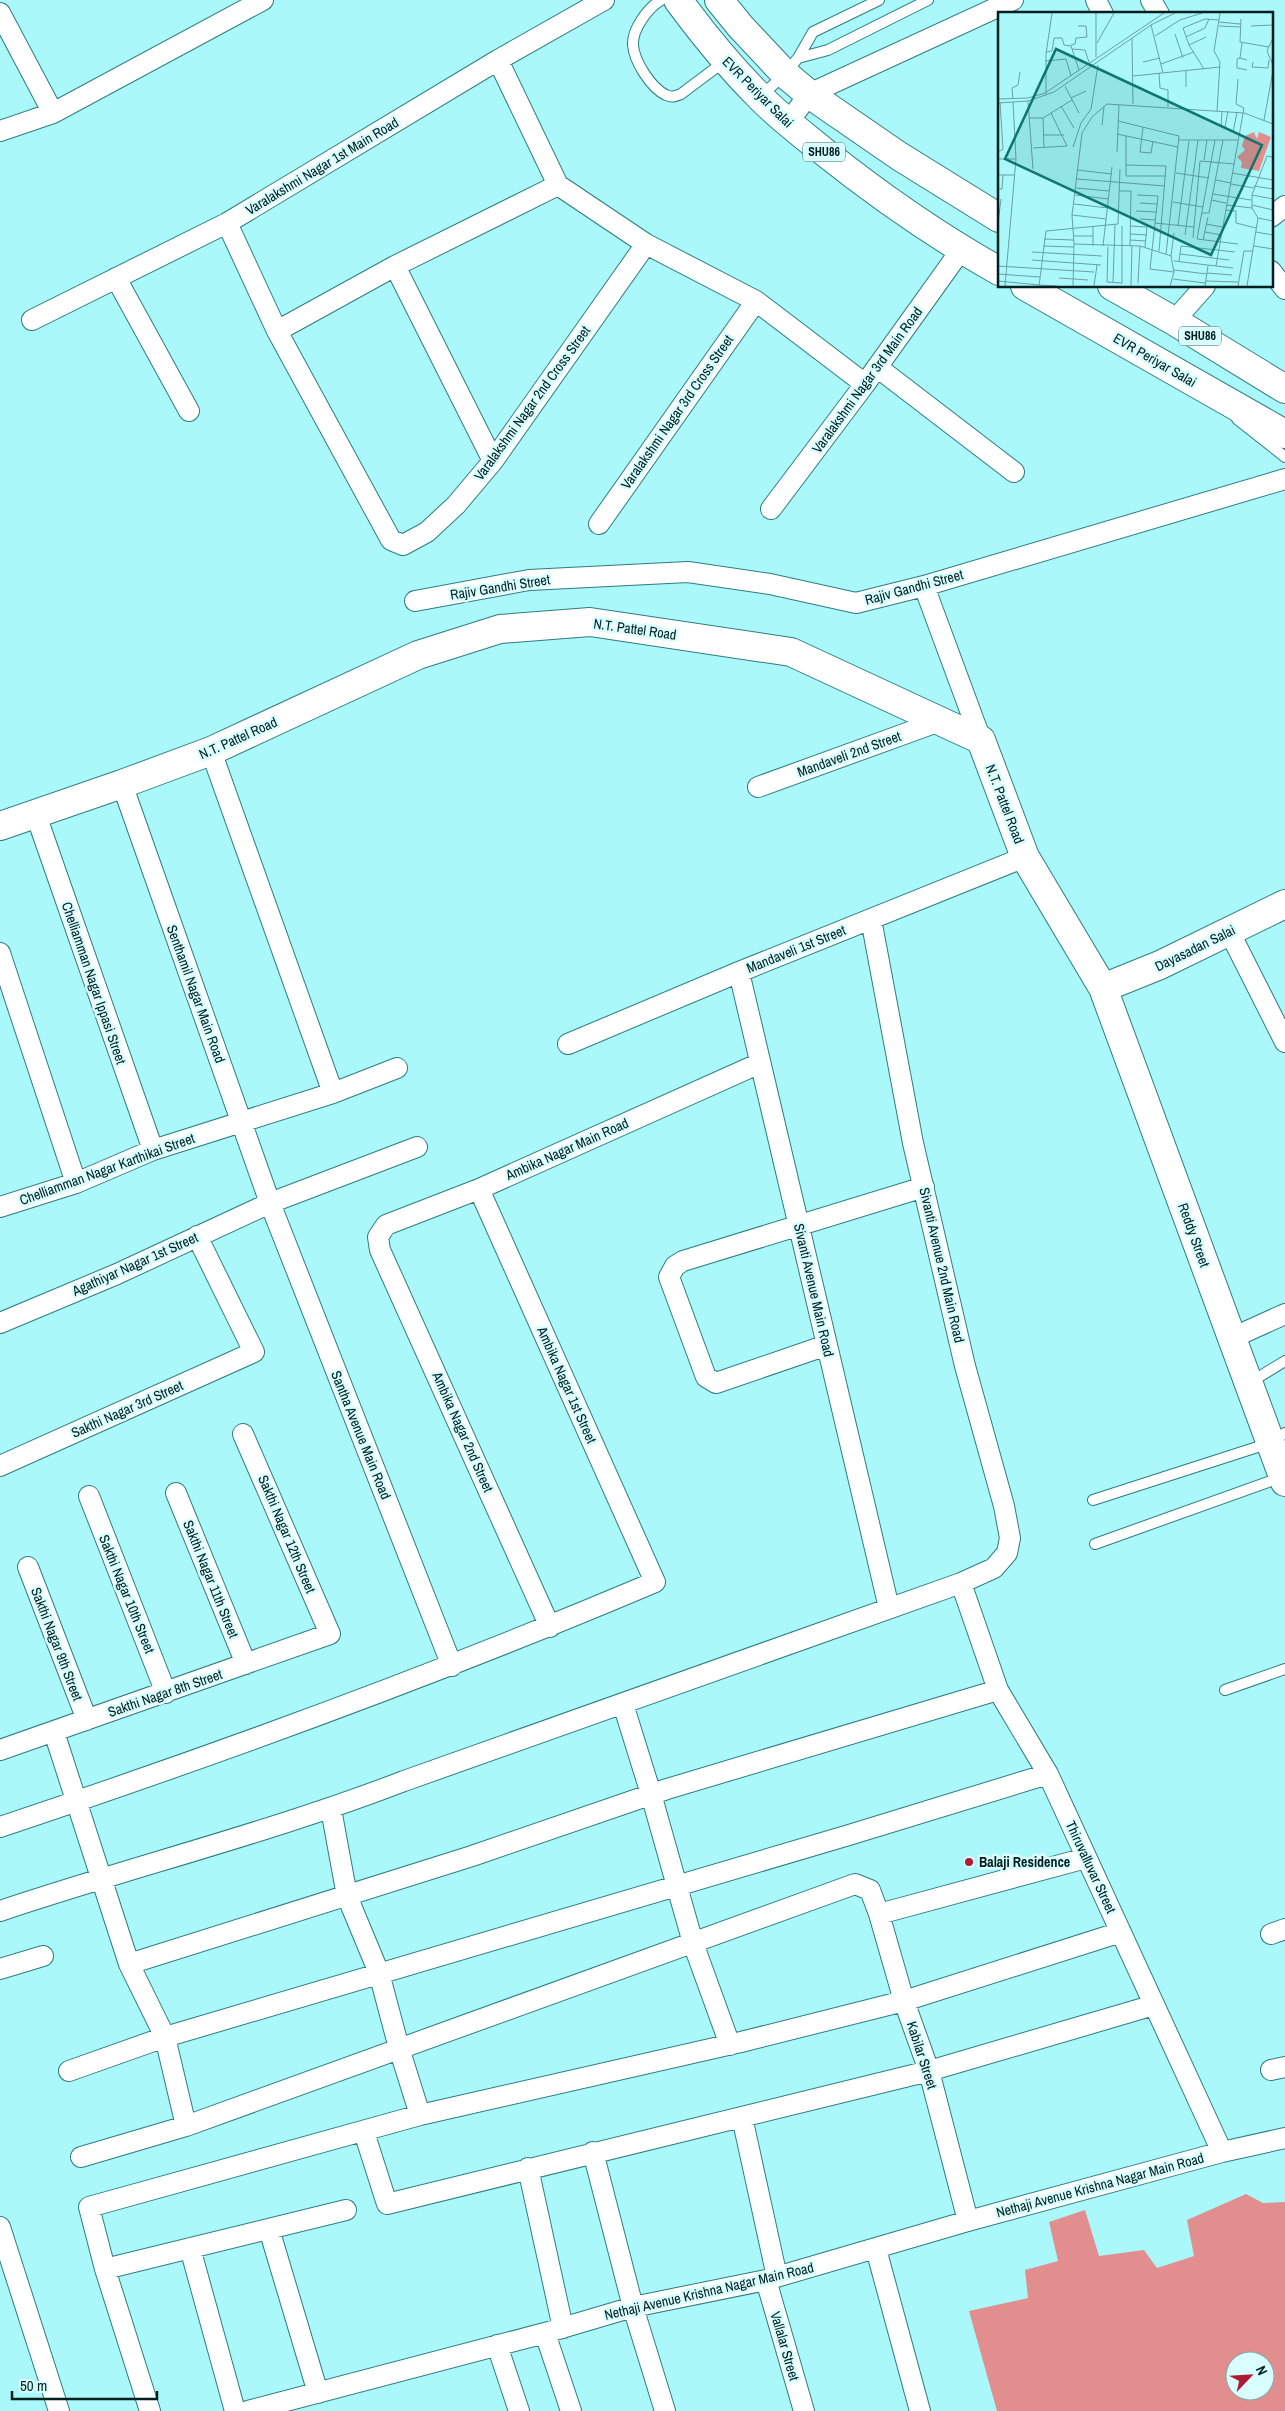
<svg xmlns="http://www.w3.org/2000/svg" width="1285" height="2411" viewBox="0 0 1285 2411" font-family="'Archivo Narrow',sans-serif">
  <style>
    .forest { fill: #e28e8f; fill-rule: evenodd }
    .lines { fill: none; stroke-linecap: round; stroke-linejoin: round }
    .lane-casing { stroke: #2d7d80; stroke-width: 12 }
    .street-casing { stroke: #2d7d80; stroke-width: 22 }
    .secondary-casing { stroke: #2d7d80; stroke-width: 30 }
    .primary-casing { stroke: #2d7d80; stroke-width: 30 }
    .lane { stroke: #fff; stroke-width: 10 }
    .street { stroke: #fff; stroke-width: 20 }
    .secondary { stroke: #fff; stroke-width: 28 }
    .primary { stroke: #fff; stroke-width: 28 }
    .poi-dot { fill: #af1b35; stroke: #d9feff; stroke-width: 2 }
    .labels { text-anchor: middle; stroke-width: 5; stroke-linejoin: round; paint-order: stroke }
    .shield { fill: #d9feff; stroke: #416263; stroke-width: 1 }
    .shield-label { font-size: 12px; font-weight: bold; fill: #001f20 }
    .street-label { font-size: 14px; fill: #001f20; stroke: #d9feff }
    .poi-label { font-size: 14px; font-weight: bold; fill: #001f20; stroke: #d9feff; text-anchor: start }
    .inset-road { fill: none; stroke: #67a1a3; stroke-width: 1 }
    .view { fill: #0f766e; fill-opacity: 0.15; stroke: #0f766e; stroke-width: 2.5 }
    .inset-edge { fill: none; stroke: #001f20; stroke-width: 2.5 }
  </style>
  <rect width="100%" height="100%" fill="#abf8fb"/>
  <path class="forest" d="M1246 2194 1263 2203 1285 2202V2411H997L969 2311 1028 2298 1025 2270 1058 2261 1049 2222 1085 2210 1099 2256 1144 2250 1157 2268 1194 2256 1187 2220ZM1235 2361H1265V2391H1235Z"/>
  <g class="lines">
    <defs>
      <path id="lane" d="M661 0C648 8 632 29 633 45 634 61 651 88 666 95 672 98 676 96 681 94L725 61
        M798 58 828 50 928 0
        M760 97 785 74 798 58 813 32 879 0
        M1237 419 1285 457
        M1249 1383 1285 1361
        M1093 1500 1270 1443 1285 1433
        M1095 1544 1282 1477
        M1225 1690 1285 1669"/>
      <path id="street" d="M1096 0 1103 14
        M1151 0 1159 14
        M0 13 53 113
        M498 60 558 185 646 244 756 301 865 384
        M788 123 809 94 1013 0
        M0 131 53 113 263 0
        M1271 217 1285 206
        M227 223 277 331 391 540 403 545 427 532 456 505 493 461 646 244
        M395 266 493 461
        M1271 271 1285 289
        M116 278 189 411
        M32 320 227 223 498 60 604 0
        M1174 321 1205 286
        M277 331 395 266 558 185
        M877 367 1014 472
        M771 509 865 384 961 250
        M599 524 756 301
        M924 586 981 740
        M415 601 529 580 688 572 770 584 856 603 924 586 1285 479
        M211 751 333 1093
        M122 784 270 1203 452 1666
        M758 787 940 721
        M36 815 153 1150
        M1229 931 1285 1042
        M0 953 76 1183
        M739 972 889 1608
        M568 1044 739 972 1025 857
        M0 1207 76 1183 153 1150 333 1093 397 1068
        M0 1323 117 1274 270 1203 417 1147
        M1232 1338 1285 1314
        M827 1345 716 1383 706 1377 669 1277 675 1266 683 1261 924 1187
        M0 1466 254 1352 197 1236
        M176 1493 246 1664
        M89 1496 166 1693
        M28 1567 87 1720
        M961 1583 998 1690 1048 1774 1222 2152
        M550 1627 380 1250 378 1237 386 1225 479 1189 760 1063
        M623 1704 651 1794 693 1943 730 2045
        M54 1732 129 1964 165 2037 186 2126
        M0 1750 330 1634 243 1434
        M331 1809 347 1896 379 1973 399 2048 420 2115
        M0 1827C222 1753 440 1673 655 1582L479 1189
        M0 1911C134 1866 272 1832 404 1781L961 1583 994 1568 1007 1553 1010 1538 1004 1506 965 1366 913 1143 871 919
        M879 1914 1086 1858
        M1271 1934 1285 1929
        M129 1964 472 1856 667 1789 998 1690
        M0 1969 43 1956
        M1271 2070 1285 2067
        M69 2071 165 2037 849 1835 1048 1774
        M742 2117 777 2277
        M364 2132 387 2204 929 2071 1154 2005
        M593 2152 633 2307 665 2411
        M81 2157 186 2126 855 1884 870 1890 879 1914 904 2001 929 2071 968 2221
        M528 2168 563 2328
        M0 2227 59 2411
        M269 2229 318 2393
        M190 2248 235 2411
        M876 2249 920 2411
        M105 2269 346 2210
        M766 2280 804 2411
        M545 2333 571 2411
        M497 2345 519 2411
        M150 2411 105 2269 89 2207 420 2115 741 2042 904 2001 1121 1932
        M248 2411 545 2333 633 2307 766 2280 968 2221 1222 2152 1285 2138"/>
      <path id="secondary" d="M0 826 122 784 211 751 418 655 500 629 590 622 791 652 981 740 1025 857 1103 988 1285 1482
        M1103 988 1160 965 1285 904"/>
      <path id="primary" d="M678 0C703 34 729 66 759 96 778 116 801 133 823 151 878 195 937 236 999 271
        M719 0 740 26 785 74 809 94 899 156 999 218
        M1025 286 1285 434
        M1112 286 1174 321 1285 389"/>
    </defs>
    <use href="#lane" class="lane-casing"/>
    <use href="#street" class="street-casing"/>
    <use href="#secondary" class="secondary-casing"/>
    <use href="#primary" class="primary-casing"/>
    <use href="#lane" class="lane"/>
    <use href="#street" class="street"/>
    <use href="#secondary" class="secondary"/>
    <use href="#primary" class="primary"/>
  </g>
  <circle class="poi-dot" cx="969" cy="1862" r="5"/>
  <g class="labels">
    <g class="shield">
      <rect x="803" y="142.5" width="42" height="19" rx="4"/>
      <rect x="1179" y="326.5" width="42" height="19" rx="4"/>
    </g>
    <g class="shield-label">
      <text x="824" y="156">SHU86</text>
      <text x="1200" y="340">SHU86</text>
    </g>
    <g class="street-label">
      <text transform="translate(758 92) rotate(45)" y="5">EVR Periyar Salai</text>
      <text transform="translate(322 166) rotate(-31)" y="5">Varalakshmi Nagar 1st Main Road</text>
      <text transform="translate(1155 360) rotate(30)" y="5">EVR Periyar Salai</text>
      <text transform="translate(867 380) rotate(-54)" y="5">Varalakshmi Nagar 3rd Main Road</text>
      <text transform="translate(532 403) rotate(-54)" y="5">Varalakshmi Nagar 2nd Cross Street</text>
      <text transform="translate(677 412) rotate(-55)" y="5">Varalakshmi Nagar 3rd Cross Street</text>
      <text transform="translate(500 587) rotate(-9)" y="5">Rajiv Gandhi Street</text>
      <text transform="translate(914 587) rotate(-15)" y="5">Rajiv Gandhi Street</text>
      <text transform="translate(635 629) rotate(8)" y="5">N.T. Pattel Road</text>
      <text transform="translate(238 738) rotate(-24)" y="5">N.T. Pattel Road</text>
      <text transform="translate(849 754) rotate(-20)" y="5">Mandaveli 2nd Street</text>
      <text transform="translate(1005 804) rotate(69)" y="5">N.T. Pattel Road</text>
      <text transform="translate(1195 948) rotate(-26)" y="5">Dayasadan Salai</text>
      <text transform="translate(796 949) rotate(-22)" y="5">Mandaveli 1st Street</text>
      <text transform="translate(94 983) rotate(71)" y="5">Chelliamman Nagar Ippasi Street</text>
      <text transform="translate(196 994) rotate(70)" y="5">Senthamil Nagar Main Road</text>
      <text transform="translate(567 1149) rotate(-24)" y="5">Ambika Nagar Main Road</text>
      <text transform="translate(107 1169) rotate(-20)" y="5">Chelliamman Nagar Karthikai Street</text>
      <text transform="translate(1194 1235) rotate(70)" y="5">Reddy Street</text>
      <text transform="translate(135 1264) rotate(-24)" y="5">Agathiyar Nagar 1st Street</text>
      <text transform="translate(942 1265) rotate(77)" y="5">Sivanti Avenue 2nd Main Road</text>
      <text transform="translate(814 1290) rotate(77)" y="5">Sivanti Avenue Main Road</text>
      <text transform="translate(567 1385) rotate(66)" y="5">Ambika Nagar 1st Street</text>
      <text transform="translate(127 1409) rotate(-24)" y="5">Sakthi Nagar 3rd Street</text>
      <text transform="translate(463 1432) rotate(66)" y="5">Ambika Nagar 2nd Street</text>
      <text transform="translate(361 1435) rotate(68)" y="5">Santha Avenue Main Road</text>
      <text transform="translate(287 1534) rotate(67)" y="5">Sakthi Nagar 12th Street</text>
      <text transform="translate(211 1579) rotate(68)" y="5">Sakthi Nagar 11th Street</text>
      <text transform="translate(127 1594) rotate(68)" y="5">Sakthi Nagar 10th Street</text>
      <text transform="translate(57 1644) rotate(69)" y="5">Sakthi Nagar 9th Street</text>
      <text transform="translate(165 1693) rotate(-19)" y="5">Sakthi Nagar 8th Street</text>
      <text transform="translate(1091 1867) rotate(65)" y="5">Thiruvalluvar Street</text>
      <text transform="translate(922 2055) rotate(72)" y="5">Kabilar Street</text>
      <text transform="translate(1100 2185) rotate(-15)" y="5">Nethaji Avenue Krishna Nagar Main Road</text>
      <text transform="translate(709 2291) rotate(-13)" y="5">Nethaji Avenue Krishna Nagar Main Road</text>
      <text transform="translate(785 2346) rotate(74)" y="5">Vallalar Street</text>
    </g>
    <g class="poi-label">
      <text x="979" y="1867">Balaji Residence</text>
    </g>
  </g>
  <g transform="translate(998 12)">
    <rect width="275" height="275" fill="#abf8fb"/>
    <path d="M256 120 259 127 261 120 273 125 261 159 243 156 244 150 239 145 247 138 244 134 247 124Z" fill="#e28e8f"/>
    <path class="inset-road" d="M98 1V45M243 7 242 30 271 35M221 10 242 12M153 13 165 61M221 14 242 15M253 14 275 13M177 22 185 46M157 24 182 8 204 1M188 25 207 16 211 7M275 26 269 39 275 53M134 27 135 92M99 31 116 1M244 31 242 46 249 48M73 33 77 32 78 26 89 25 88 14H80M191 33 208 25M74 37 87 38 91 50M48 40 54 39 56 26H64L66 33 73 34 81 58M242 46 239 47V56L249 58M47 49 68 47 73 64M145 50 162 46M255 50 254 55 270 56 271 48M163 52 196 40M206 57 191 33 185 16 207 7 221 8M161 61 162 76 170 78V95M135 64 222 55M67 74 81 101M188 75V58M48 82V42L54 1M73 86 88 79M0 87 30 86 47 81 166 1M15 87 14 76 20 73 22 60M30 89 35 157M0 91 30 89 56 80 153 13 177 1M63 94 76 116M219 99 222 50 216 39 222 1M32 106H45L74 88M45 106 46 136M266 108 275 59M120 109 181 124 168 242M104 113 106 95M145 115 142 140 153 141 155 129M223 115 224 99M227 115 230 99M235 120 239 100M119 122 180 135M45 123H66M128 124V164H168M181 128H240M217 128 199 227 240 232M75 135 83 111 93 97 100 53M35 136 69 134 53 101M0 140 5 137 2 90M119 140 121 93M0 147H18M206 148 209 128M128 153 168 154 161 239M79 158 114 162M178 161 211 166M234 161 275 168M0 163H17M79 167 167 174M218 168 233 171M233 172 256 176M256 174 275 177M78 176 111 179M0 177H4L5 163M121 179H133L132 234M215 182 253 188M77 183 111 187M139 183 160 184 152 257 176 260M254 183 275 187M213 188 228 191M175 190 205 195M142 191 159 192M76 192 110 196M228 193 254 196M254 193 275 198M227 198 238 199V211L258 216M138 199 158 200M204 201H211L225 128M74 203 108 207M260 206 275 209M142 207 158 208M0 211 3 187M157 211 196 215M208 212 224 215M132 214 149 215 147 235M180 214 191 129M207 220 223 223M258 220 275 223M132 222 149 223M187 223 200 128M76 224H95M195 226 202 149 236 152M46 227 76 228M132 228 148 229M205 228 210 205M45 234 76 235M95 234V214M105 234 114 155M256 234 275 237M110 235 109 270 124 271V214M34 240 104 244M182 242 231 248M173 244 176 221M34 248 103 253M176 249 235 256M181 249 183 234 237 240M0 254 96 260M218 254 246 96 238 92 240 67M176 258 209 262M209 261 234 263M0 262 42 265M61 266 90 268M175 267 207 271M0 269 41 273M208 269 240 270M115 270 117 213M140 271 142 234M41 273 59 274M7 274 18 147 15 90M41 274 48 219 120 212 122 157M75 274 76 232M96 274 99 253M133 274 134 234M172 274 176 260 173 244 142 234 76 232 74 203 84 121 94 105 109 92 246 101 275 112M207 274 210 254M240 274 246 239H255M249 274 260 206 254 196V183L269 144 275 145"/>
    <path class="view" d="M58 37 264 133 213 243 7 147Z"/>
    <rect width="275" height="275" class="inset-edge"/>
  </g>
  <g transform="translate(1250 2376) rotate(65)"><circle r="24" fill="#d9feff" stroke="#82a5a6"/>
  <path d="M0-4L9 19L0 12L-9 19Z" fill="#af1b35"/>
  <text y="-8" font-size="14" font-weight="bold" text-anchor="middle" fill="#001f20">N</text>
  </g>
  <path d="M12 2391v8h145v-8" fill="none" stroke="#001f20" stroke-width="2.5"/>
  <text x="20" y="2391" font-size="15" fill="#001f20" stroke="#d9feff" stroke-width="4" paint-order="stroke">50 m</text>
</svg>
